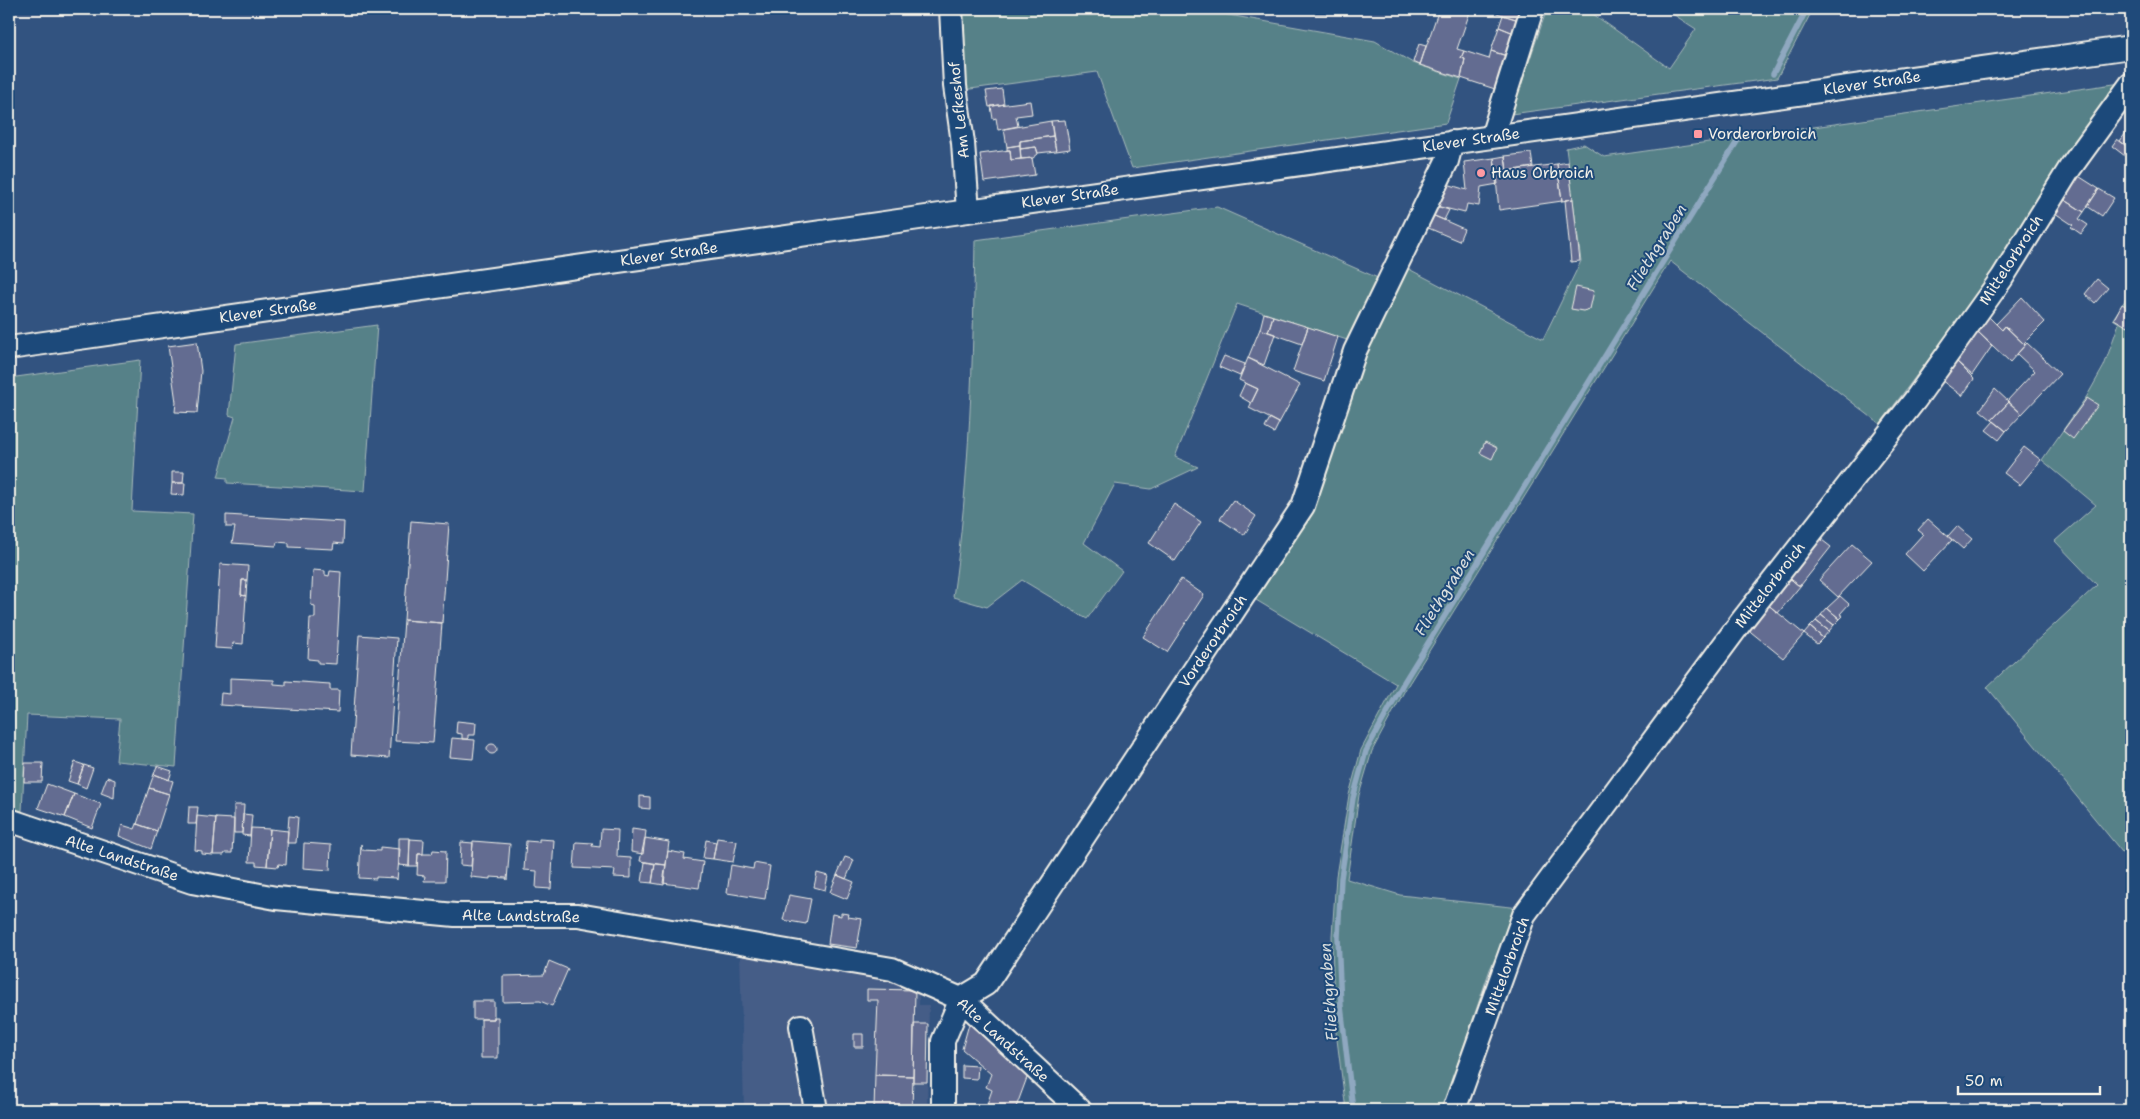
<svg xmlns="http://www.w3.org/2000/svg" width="2140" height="1119" viewBox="0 0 2140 1119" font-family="'Shantell Sans',sans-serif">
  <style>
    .built { fill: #455d87 }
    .green { fill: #578188; stroke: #a6b9b8 }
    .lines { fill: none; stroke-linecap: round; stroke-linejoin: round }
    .stream { stroke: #8fa8c0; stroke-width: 5.5 }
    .building { fill: #636c91; stroke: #f4f1e8 }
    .minor-casing { stroke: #f4f1e8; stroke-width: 26 }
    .minor { stroke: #1f4a7a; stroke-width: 22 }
    .poi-dot { fill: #ff9aa2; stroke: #1f4a7a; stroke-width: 2 }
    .labels { text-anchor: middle; stroke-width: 4; stroke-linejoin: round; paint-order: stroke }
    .street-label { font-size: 15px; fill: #f4f1e8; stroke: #1f4a7a }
    .poi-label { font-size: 15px; fill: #f4f1e8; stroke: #1f4a7a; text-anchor: start }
    .water-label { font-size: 16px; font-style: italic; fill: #dbdfde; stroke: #1f4a7a }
  </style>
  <rect width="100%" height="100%" fill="#325380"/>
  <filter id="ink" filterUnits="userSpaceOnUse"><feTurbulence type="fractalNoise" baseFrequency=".02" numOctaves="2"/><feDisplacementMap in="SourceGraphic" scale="10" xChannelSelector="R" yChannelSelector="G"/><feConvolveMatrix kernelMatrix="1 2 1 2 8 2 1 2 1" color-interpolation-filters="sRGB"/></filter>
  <g filter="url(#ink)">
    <path class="built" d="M740 950 915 984 919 990V1005H929L927 1110H744Z"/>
    <path class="green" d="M957 9H1195L1375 41 1413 63 1461 79 1446 123 1132 168 1097 72 963 90Z
      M1547 9H1586L1669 68 1696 29 1665 9H1813L1777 78 1511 114Z
      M2121 83 1996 276 1952 328 1880 424 1670 261 1405 690 1372 751 1359 795 1347 879 1400 895 1520 908 1490 969 1442 1110H1346L1334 1016 1332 936 1336 876 1349 795 1361 750 1396 684 1251 597 1365 347 1405 267 1543 339 1581 261 1566 148 1584 144 1604 157Z
      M1217 207 1380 279 1350 341 1237 304 1175 457 1198 467 1151 489 1115 484 1084 543 1122 571 1087 619 1022 580 987 607 953 597C970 479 973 360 975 240Z
      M2131 291V863L1987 687 2097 585 2055 541 2096 505 2042 460 2087 396 2104 366 2119 323 2113 319Z
      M377 325 365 491 227 483V478L218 477 235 417 229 415 236 344Z
      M140 360 132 511 193 514 176 767 116 761 120 719 27 715 22 811 9 806 10 693H9V378Z"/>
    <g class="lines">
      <path class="stream" d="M1773 74 1807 9
        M1353 1110 1341 1006 1338 937 1341 878 1353 798 1366 751 1404 682 1738 140"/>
    </g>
    <path class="building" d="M1314 9H1337V13H1314Z
      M1439 9H1471L1457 49 1464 51 1461 58 1465 59 1461 78 1420 65Z
      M1484 9H1522L1519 20Z
      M1503 15 1519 20 1514 33 1499 27Z
      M1499 27 1514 33 1507 56 1491 51Z
      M1419 44 1426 46 1420 65 1413 62Z
      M1464 51 1489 59 1491 51 1507 56 1495 89 1461 78 1465 59 1461 58Z
      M1002 89 1004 104 989 107 986 91Z
      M1030 101 1032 114 1016 116 1018 126 998 130 996 118 993 119 991 106Z
      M1065 120 1070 149 1056 151 1051 121Z
      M1051 121 1053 136 1020 141V145L1007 147 1004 129Z
      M2131 126V149L2120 141Z
      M1053 136 1056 151 1038 153 1036 147 1020 149V141Z
      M2117 139 2130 149 2125 156 2112 146Z
      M1020 145 1021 159 1011 160 1010 150H1007V147Z
      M1036 147 1038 154 1033 158 1021 159 1020 149Z
      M1010 150 1011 160 1032 158 1035 175 984 182 980 154Z
      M1531 153 1533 167 1507 171 1505 156Z
      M1505 156 1507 171 1557 164 1562 201 1499 210 1494 158Z
      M1494 158 1498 184 1481 187 1479 206 1467 204 1465 213 1436 206 1447 184 1467 190 1464 162Z
      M1568 162 1573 199 1562 201 1557 164Z
      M2077 175 2099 189 2084 212 2062 198Z
      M2099 189 2114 198 2102 216 2087 206Z
      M2062 198 2084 212 2079 219 2088 225 2081 234 2071 227 2073 225 2052 211Z
      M1573 199 1580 261 1571 262 1565 200Z
      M1436 206 1449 210 1444 220 1432 215Z
      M1432 215 1464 229 1459 241 1426 227Z
      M2097 279 2108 288 2095 303 2085 294Z
      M1576 287 1594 291 1590 309 1583 311 1571 309Z
      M2022 297 2045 322 2024 343 2025 345 2005 326 2002 330 1996 324Z
      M2122 304 2131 309V322L2128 327 2114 319Z
      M1264 313 1273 316 1268 332 1260 329Z
      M1987 315 2002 330 2005 326 2025 345 2010 362 1976 330Z
      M1273 316 1308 327 1302 344 1268 332Z
      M1308 327 1338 337 1324 381 1293 371Z
      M1260 329 1275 334 1264 365 1248 358Z
      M1976 330 1992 346 1972 375 1955 360Z
      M197 342 201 371 197 413 175 412 176 402 168 346Z
      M2027 343 2060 374 2022 414 2007 401 2035 371 2017 354Z
      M1224 356 1245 364 1240 376 1219 367Z
      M1248 358 1300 385 1279 423 1249 408 1258 389 1239 380Z
      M1955 360 1974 379 1962 396 1941 380Z
      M1245 383 1258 389 1251 403 1239 396Z
      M1995 389 2009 402 1992 420 1980 410Z
      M2087 398 2098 405 2073 439 2063 431Z
      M2009 402 2022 414 2006 431 1992 420Z
      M1270 418 1279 423 1274 433 1265 428Z
      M1994 421 2006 431 1999 440 1986 430Z
      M1485 442 1497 448 1492 459 1480 453Z
      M2024 447 2041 460 2020 485 2004 473Z
      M172 472H184L183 483H172Z
      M172 483H185L184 495 171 494Z
      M1233 500 1256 516 1244 535 1220 519Z
      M1174 504 1201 522 1175 561 1149 543Z
      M226 515 344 522 343 544 334 543 333 549 289 547V543L277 542 276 546 232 543 235 527H226Z
      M1928 519 1952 540 1923 571 1905 554 1923 534 1918 530Z
      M411 521 449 524 442 623 404 620Z
      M1957 526 1972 539 1963 549 1948 536Z
      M1818 537 1831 547 1801 585H1798L1787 576Z
      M1852 544 1872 561 1838 597 1819 580Z
      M220 564 248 566 247 580H242L241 595 246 596 243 644 233 643 232 649 215 648Z
      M313 570 325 571V575L329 576 330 571 341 572 336 664 318 663V660L308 659 310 618H315V606L311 605Z
      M1787 576 1798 585H1801L1778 613 1766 603Z
      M1181 579 1204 595 1167 652 1143 637Z
      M242 580H247L246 596 241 595Z
      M1840 596 1849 604 1840 614 1843 616 1840 619 1827 608Z
      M1766 603 1804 634 1783 658 1746 628Z
      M1827 608 1840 619 1834 625 1821 615Z
      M1821 615 1834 625 1829 631 1816 621Z
      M404 620 442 623 433 743 395 741Z
      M1816 621 1829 631 1823 638 1810 627Z
      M1810 627 1823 638 1817 644 1804 634Z
      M359 635 397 638 389 758 351 755Z
      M230 678 274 680V684L286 685V681L330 684V690H339L338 712 220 705 221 693 230 694Z
      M457 721 476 723 475 735H468V739H462V734L456 733Z
      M452 738 475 740 473 759 450 757Z
      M487 749a5 5 0 1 1 10 0a5 5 0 1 1-10 0Z
      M75 762 84 765 77 784 68 781Z
      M25 763H43L42 782H24Z
      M84 765 93 768 86 788 77 784Z
      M157 766 172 771 169 780 154 774Z
      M154 774 173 781 169 794 149 788Z
      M107 777 115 780 114 798 101 793Z
      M47 784 74 794 65 817 38 808Z
      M149 788 169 794 157 831 137 824Z
      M74 794 101 804 92 828 65 817Z
      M640 796 650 797V809L640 808Z
      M234 805H244L242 833H234Z
      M189 807H198L196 824H188Z
      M243 814 252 815 250 836 242 835Z
      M197 816 216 818 213 855 202 854V851L195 850Z
      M289 816 298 817 296 843H287Z
      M216 818 234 819 232 853H225L224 855H213Z
      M137 824 157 831 151 849 119 836 122 825 135 829Z
      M251 828 270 829 267 866 256 865V862H249Z
      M270 829 288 831 286 865 279 864 278 867 267 866Z
      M601 829 618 830 617 857 631 858V878L614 877 615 870 574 868 576 842 593 843 592 846 600 847Z
      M632 829 646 831 643 854 631 852Z
      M399 838H410L409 866 399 865Z
      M645 838 669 842 666 865 640 861Z
      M717 838 737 841 733 862 713 859Z
      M410 839 424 840 423 854H418L417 866H409Z
      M539 839 554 840 551 889 536 888 537 871 524 870 526 841 539 842Z
      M706 840 716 842 713 859 703 858Z
      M473 841 510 844 507 880 506 878 490 877V879L471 877Z
      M461 842 473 843 471 866 460 865Z
      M304 843 331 845 330 870 303 868Z
      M361 844 362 850 380 851V847L400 849 397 880 396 878 376 877V879L359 878Z
      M433 850 446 851 445 881H424L425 876 417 875 418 854H432Z
      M668 851 685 854 684 859 703 862 699 888 663 883Z
      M845 857 854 860 846 879 837 875Z
      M645 862 655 864 652 883 642 882Z
      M754 863 770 866 765 899 727 893 731 865 753 869Z
      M655 864 666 865 664 885 652 883Z
      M817 873 828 876 825 890 814 887Z
      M837 875 854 882 847 899 830 892Z
      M789 895 811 899 806 924 783 920Z
      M841 913 849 914 848 917 862 919 857 948 828 944 832 914 841 916Z
      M549 961 568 969 552 1006 540 1001 503 1002V976L544 975Z
      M867 989 915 990 913 1076 875 1075 878 1000H867Z
      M473 1001H494V1019H473Z
      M494 1017H498V1058H481V1019H494Z
      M914 1024H928L927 1082H913Z
      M969 1024 1028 1075 1015 1110H985L992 1090 986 1087 991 1074 962 1049Z
      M854 1034H863V1047H854Z
      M962 1065 978 1066 977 1079 962 1078Z
      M875 1075 913 1076 912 1110H874Z"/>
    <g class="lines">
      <defs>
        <path id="minor" d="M951 9 955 86 963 143 968 211
          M1492 137 1532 9
          M9 348 968 211 2131 47
          M9 820 192 882 276 898 455 915H578L892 969 961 999 1080 1110
          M801 1026 816 1110
          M943 1110V1041L961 999 986 984 1303 506 1355 351 1447 161 1452 142
          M1454 1110 1524 915 1741 622 1915 400 2002 278 2070 168 2131 84"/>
      </defs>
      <use href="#minor" class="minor-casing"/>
      <use href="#minor" class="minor"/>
    </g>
  </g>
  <g class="poi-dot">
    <rect x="1693" y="129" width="10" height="10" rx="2.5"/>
    <circle cx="1481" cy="173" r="5"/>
  </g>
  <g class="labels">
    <g class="street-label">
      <text transform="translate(1872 83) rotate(-8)" y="5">Klever Straße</text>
      <text transform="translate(959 110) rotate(-96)" y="5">Am Lefkeshof</text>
      <text transform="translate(1471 140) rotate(-8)" y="5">Klever Straße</text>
      <text transform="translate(1070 196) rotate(-8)" y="5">Klever Straße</text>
      <text transform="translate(669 254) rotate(-8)" y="5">Klever Straße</text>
      <text transform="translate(2011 260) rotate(-57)" y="5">Mittelorbroich</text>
      <text transform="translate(268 311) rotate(-8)" y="5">Klever Straße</text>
      <text transform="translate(1770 585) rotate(-52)" y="5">Mittelorbroich</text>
      <text transform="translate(1213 641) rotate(-56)" y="5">Vorderorbroich</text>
      <text transform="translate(122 858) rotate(18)" y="5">Alte Landstraße</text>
      <text transform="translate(521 916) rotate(1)" y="5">Alte Landstraße</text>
      <text transform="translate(1507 966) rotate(-70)" y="5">Mittelorbroich</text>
      <text transform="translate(1003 1040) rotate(42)" y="5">Alte Landstraße</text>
    </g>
    <g class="poi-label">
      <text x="1708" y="139">Vorderorbroich</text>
      <text x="1491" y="178">Haus Orbroich</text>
    </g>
    <g class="water-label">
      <text transform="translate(1656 247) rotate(-58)" y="6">Fliethgraben</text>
      <text transform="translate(1444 592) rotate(-58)" y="6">Fliethgraben</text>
      <text transform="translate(1328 992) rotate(-94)" y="6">Fliethgraben</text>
    </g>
  </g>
  <rect width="2140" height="1119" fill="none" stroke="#1f4a7a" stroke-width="30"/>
  <rect x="15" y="15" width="2110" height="1089" fill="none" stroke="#f4f1e8" stroke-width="2" filter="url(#ink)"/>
  <path d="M1958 1086v8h142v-8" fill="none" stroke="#f4f1e8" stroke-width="2.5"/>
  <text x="1965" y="1086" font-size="15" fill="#f4f1e8" stroke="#1f4a7a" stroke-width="4" paint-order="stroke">50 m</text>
</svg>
